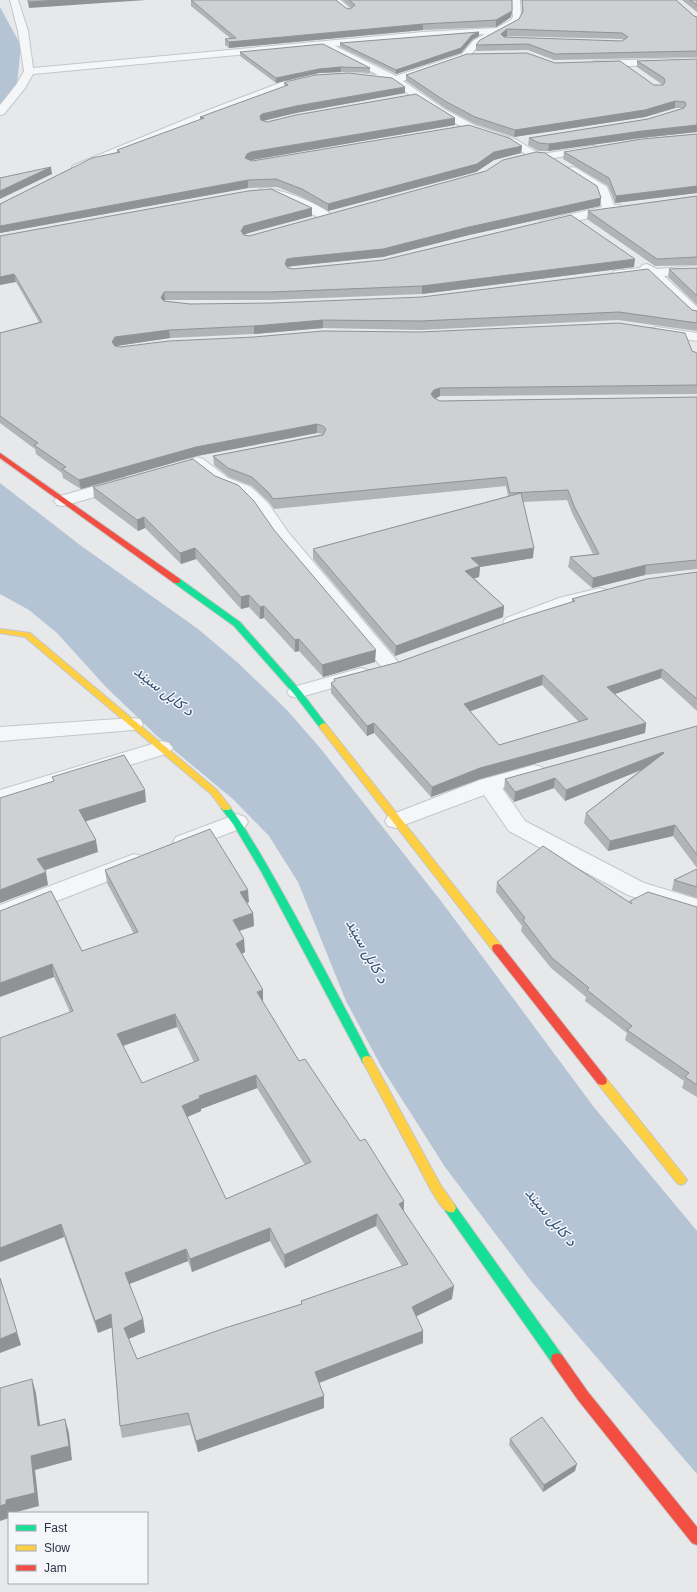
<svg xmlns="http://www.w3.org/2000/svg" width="697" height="1592" viewBox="0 0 697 1592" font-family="Arial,Vazirmatn,sans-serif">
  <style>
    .water { fill: #b4c4d5 }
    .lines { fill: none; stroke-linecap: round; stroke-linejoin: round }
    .street-casing { stroke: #c4c6c8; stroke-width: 2 }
    .fast-casing { stroke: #c4c6c8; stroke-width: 2 }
    .slow-casing { stroke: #c4c6c8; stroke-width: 2 }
    .jam-casing { stroke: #c4c6c8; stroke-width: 2 }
    .street { fill: #f5f6f7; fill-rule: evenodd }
    .fast { fill: #16e098; fill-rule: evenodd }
    .slow { fill: #ffcf43; fill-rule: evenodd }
    .jam { fill: #f24e42; fill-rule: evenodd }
    .wall { fill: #b1b3b5; fill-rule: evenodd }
    .shaded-wall { fill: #909294 }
    .building { fill: #ced0d3; stroke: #909294; fill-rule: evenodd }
    .labels { text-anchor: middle; stroke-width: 3; stroke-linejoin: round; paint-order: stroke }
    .water-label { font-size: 15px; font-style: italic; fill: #34527a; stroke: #f4f6f9 }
  </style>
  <rect width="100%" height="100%" fill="#e6e8ea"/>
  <path class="water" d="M0 7 20 44V54L17 85 0 106Z
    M0 483 80 545 198 629 237 662 287 710 321 749 441 901 593 1106 697 1231V1474L531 1281 445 1167 382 1068 346 1001 298 882 269 836 234 800 157 736 106 687 57 633 29 610 0 594Z"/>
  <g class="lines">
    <defs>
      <path id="street" d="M10 0H18L28 31 33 68 423 32 496 28 511 20 513 17 512 0H520L521 17 517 24 479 45 468 58 403 81 444 109 474 125 517 140 541 155 539 157H531L509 144 466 129 436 113 392 83 361 79 360 77 365 74 378 75 323 47 33 74 25 88 4 114 0 115V105L16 85 24 71 18 31ZM485 34 473 41 462 54 396 76 335 46 423 38Z
        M331 0H340L353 11 349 14 346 13Z
        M697 58V64L594 67 589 64 594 61Z
        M313 74 318 77 317 79 290 86 219 113 82 169H74L72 167 74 165 211 109 282 82Z
        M593 146 597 147 599 149 597 151 548 159 544 158 542 156 544 154 548 153Z
        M572 167 576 168 607 187 614 205H620L622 208 620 211 616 212 545 228 541 227 539 224 541 221 602 207 598 192 568 172 566 170 568 168Z
        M264 188C280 189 324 204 333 217L331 220H323L284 199 260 195 258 192 260 189Z
        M647 264 657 269 697 266V274L664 276 697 307V318L692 317 647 275 619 278 614 277 612 274 614 271 640 268 642 265Z
        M657 327 697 333V341L652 334 650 331 652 328Z
        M197 457 203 459 228 478 251 487 268 503 288 532 398 662 401 666 398 670 391 672 384 670 276 540 256 511 239 495 216 486 191 465 189 462 191 459Z
        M123 478 129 479 131 483 129 487 63 506 57 505 54 501 57 497Z
        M600 588 607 590 609 594 607 598 572 606 513 628 506 626 503 622 506 618 559 598Z
        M361 668 368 670 371 674 368 678 297 698 290 696 287 692 290 688Z
        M133 718 140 719 143 724 140 729 133 730 0 741V727Z
        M162 741 169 743 173 748 169 753 0 805V790Z
        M534 765 542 767 545 772 542 777 502 788 525 821 644 883 697 899V917L628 895 509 831 484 795 396 828 388 826 385 821 388 816 480 780Z
        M237 814 245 817 248 822 245 827 184 850 176 847 173 842 176 837Z
        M134 854 142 856 146 862 142 868 0 923V905Z"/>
      <path id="fast" d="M174 579H180L240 622 300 690 326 724 327 726 326 728H320L294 694 234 626 174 583Z
        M226 805C242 809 356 1029 372 1060L371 1063 367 1064 363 1063 261 871 233 824 221 808Z
        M450 1203 454 1204 562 1355 563 1359 562 1363 557 1365 552 1363 446 1212 444 1208 446 1204Z"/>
      <path id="slow" d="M0 629 30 633 217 790 231 808 229 810H223L211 794 25 637 0 633Z
        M323 723 326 724 501 945 502 948 501 951H493L320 728 319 726Z
        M367 1056 371 1057 440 1184 454 1204 456 1208 454 1212C444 1215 437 1199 432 1192L362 1060 363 1057Z
        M602 1077 606 1078 685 1177 687 1180 685 1183 681 1185 677 1183 598 1084 597 1081 598 1078Z"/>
      <path id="jam" d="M0 453 180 579V583H174L0 458Z
        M497 944 501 945 606 1078 607 1081 606 1084 602 1085 598 1084 493 951 492 948 493 945Z
        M557 1353 562 1355 588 1392 697 1527V1545L692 1543 578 1400 552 1363 551 1359 552 1355Z"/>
    </defs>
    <use href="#street" class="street-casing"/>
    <use href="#fast" class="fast-casing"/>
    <use href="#slow" class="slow-casing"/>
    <use href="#jam" class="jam-casing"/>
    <use href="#street" class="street"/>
    <use href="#fast" class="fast"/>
    <use href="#slow" class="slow"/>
    <use href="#jam" class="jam"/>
  </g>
  <path class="wall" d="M184 0H336L346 8 350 9 351 8 342 0H512V11L511 17 496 27 423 30 229 48 225 45V39L230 38 191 6V0Z
    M522 0H676L694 16 697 17V57L554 60 528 50 476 51V45L519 19 522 12ZM507 36 622 39 623 40 622 41 504 37Z
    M682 0H697V12Z
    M479 32V36L472 40 461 53 396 74 340 47V43Z
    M240 52 370 68V73L341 72 319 73 276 83 240 56Z
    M697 59V132L641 138 548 151H538L528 145 529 138 648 119 683 108H675L645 117 514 137 475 124 445 108 406 81V75L555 63 654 85H663L637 67V61Z
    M284 83 405 93 296 113 263 120 267 122 455 125 250 160 252 161 522 146 521 153 494 160 476 172 328 211 302 197 277 187 248 188 0 233V204L117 152V150L200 120V117L285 87Z
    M697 134V193L615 203 608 186 563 159 564 152Z
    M697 196V265L655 266 587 219 588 211Z
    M600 206 469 235 383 257 293 266 287 267 293 269 634 267 422 294 271 300H165L164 301 190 304 692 310 697 311V331L618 320 420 330 323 328 254 334 170 338 116 346H115L120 347 692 351 697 353V394L440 396 435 399 440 401 697 397V569L645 575 592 588 568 567 570 557 593 554 573 515 567 500 523 502 533 558 480 567 479 577 474 578 504 606 503 617 395 656 313 559V549L508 496 506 486 274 509 269 502 252 486 229 477 214 465 213 456 323 434 317 433 197 456 81 489 63 478 62 473 36 454 35 449 0 423V333L39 322 16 282 0 236 312 208V216L245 234H244L249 236Z
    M697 268V305L668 277 669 269Z
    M93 487 274 530 375 662 323 677 299 651 295 652 264 618 260 619 249 607 241 609 196 559 181 564 145 528 138 531 94 498Z
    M697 572V711L661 678 615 694 646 723 645 733 480 779 431 797 374 733 367 736 331 693V683L334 682V679L399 662 572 602V599ZM542 685 579 722 499 745 470 711Z
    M697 726V868L673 836 608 851 584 823 586 813 642 769 565 801 554 788 514 802 504 789 505 779Z
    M697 869V898L672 890 674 880Z
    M105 870 249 902 247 903 253 913 254 926 239 931 245 952 242 954 263 990V1002L299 1061 360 1141 404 1201V1211L452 1299 416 1316 423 1331V1343L319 1383 324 1408 198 1452 190 1425 122 1438 120 1426 112 1327 98 1333 64 1237 0 1262 70 1012 54 977 0 911 82 951 134 934 107 883ZM177 1027 194 1062 142 1083 123 1046ZM257 1088 305 1165 226 1199 187 1117 201 1111V1109ZM376 1226 402 1266 301 1301V1304L137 1359 128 1339 145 1332 143 1319 129 1284 188 1261 192 1272 270 1241 285 1268Z
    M497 882 629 902 630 901 697 907V1097L682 1088 684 1081 625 1040 627 1033 585 1001 586 997 551 968 521 931 522 926 496 892Z
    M510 1439 575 1471 543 1492 509 1445Z"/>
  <path class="shaded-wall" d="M59 0H146L29 8 28 2Z
    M512 11 511 17 496 27V20Z
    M423 24V30L229 48V42Z
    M507 29V36L500 40 501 34Z
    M479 32V36L472 40 461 53 396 74V70L472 35Z
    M341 67V72L319 73 276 83V78L319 69Z
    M405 87V93L296 113 263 121 261 123 260 116 262 114 296 106Z
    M675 101V108L645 117 514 137 515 130Z
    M455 118V125L252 160 247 161 245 158 247 154 251 152Z
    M697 125V132L641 138 548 151 549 144 642 131Z
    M522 146 521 153 494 160 476 172 328 211V204L494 152Z
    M51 167 52 174 0 199V191Z
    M248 180V188L0 233V226Z
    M697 186V193L615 203 616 196Z
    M601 198 600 206 469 235 383 257 293 266 287 267 285 264 287 259 293 258 469 227Z
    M312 208V216L245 234 242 239 241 231 244 226Z
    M635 259 634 267 422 294V286Z
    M14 274 16 282 0 285V277Z
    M164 292 165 300 162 306 161 298Z
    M323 320V328L254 334V326Z
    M169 330 170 338 116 346 113 351 112 342 115 337Z
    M440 388V396L434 399 431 394 434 390Z
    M317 424V433L197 456 81 489 79 480 196 447Z
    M144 517 145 528 138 531 137 520Z
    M195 548 196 559 181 564 180 553Z
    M534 548 533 558 480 567 479 577 465 581V571L471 558Z
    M646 565 645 575 592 588 593 578Z
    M249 595V607L241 609V597Z
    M264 606V618L260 619V607Z
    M504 606 503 617 395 656 396 646Z
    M299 639V651L295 652V640Z
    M376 650 375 662 323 677 322 665Z
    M662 669 661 678 606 697 607 687Z
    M543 675 542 685 463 714 464 704Z
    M374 723V733L367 736V726Z
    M646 723 645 733 480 779 431 797 432 787 480 768Z
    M663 752 661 762 565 801 566 790Z
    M555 778 554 788 514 802 515 792Z
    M145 790 146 802 81 823 79 810Z
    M675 825 673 836 608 851 610 841Z
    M96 840 98 852 40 872 37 859Z
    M46 872 48 885 0 903V890Z
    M248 890 249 902 241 905 240 892Z
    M253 913 254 926 233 933V920Z
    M244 939 245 952 236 957V944Z
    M52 964 54 977 0 997V983Z
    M263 990V1003L257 992Z
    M175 1014 177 1027 119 1047 117 1034Z
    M256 1075 257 1088 201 1109V1111L183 1119 182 1106 199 1096Z
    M404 1201 403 1214 399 1204Z
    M377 1214 376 1226 285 1268 284 1255Z
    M61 1224 64 1237 0 1262V1248Z
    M270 1228V1241L192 1272 190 1259Z
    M186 1249 188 1261 127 1285 125 1273Z
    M454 1286 452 1299 411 1319 412 1307Z
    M111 1314 113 1327 98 1333 95 1321Z
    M143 1319 145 1332 126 1340 124 1328Z
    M423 1331V1343L316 1384 315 1372Z
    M17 1332 21 1345 0 1353V1339Z
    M32 1379 36 1393 42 1440 38 1426Z
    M324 1396V1408L198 1452 196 1441Z
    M65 1419 69 1433 72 1460 35 1470 39 1506 13 1513H9V1518L0 1521V1506L6 1500 31 1456Z
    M577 1464 575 1471 543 1492 544 1485Z"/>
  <path class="building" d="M28 0H59L28 2Z
    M191 0H336L346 8 350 9 355 5 349 0H512V11L496 20 423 24 229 42 225 39 236 38Z
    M522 0H676L694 16 697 17V51L555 54 528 44 476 45 480 40 519 19 523 11ZM507 29 622 33 628 37 622 41 504 37 501 34Z
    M690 0H697V5Z
    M479 32 472 35 461 48 396 70 340 43Z
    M323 44 370 68 341 67 319 69 276 78 240 52Z
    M527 53 555 63 620 61 654 85H663L665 82 664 78 637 61 697 59V125L642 131 549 144 539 143 529 138 648 119 684 108 686 105 685 102 675 101 645 110 515 130 475 117 445 101 406 75 467 54Z
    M348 73 392 78 405 87 296 106 262 114 260 116 261 120 267 122 296 115 416 94 455 118 251 152 247 154 245 158 252 161 469 125 509 138 522 146 494 152 477 164 328 204 302 189 276 179 248 180 0 226V204L92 158 120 152 117 150 204 118 200 117 288 85 284 83 289 81 315 75Z
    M697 134V186L616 196 609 178 564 152 642 139Z
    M536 152 545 153 597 186 601 198 469 227 383 249 293 258 287 259 285 264 288 268 293 269 383 260 571 215 635 259 422 286 271 292H164L161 298 164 301 190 304 271 303 422 297 648 269 692 310 697 311V323L619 312 420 321 323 320 254 326 169 330 115 337 112 342 115 346 120 347 169 341 254 337 323 331 420 332 619 323 685 333 692 351 697 353V385L440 388 434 390 431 394 434 398 440 401 697 397V560L646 565 593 578 570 557 599 554 574 506 568 490 510 493 506 477 273 499 269 493 252 477 228 468 213 456 323 435 326 429 323 426 317 424 196 447 79 480 62 469 66 467 34 445 38 443 0 416V333L42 322 14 274 0 277V236L248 191 271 189 312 208 244 226 241 231 244 235 249 236 486 171 503 160Z
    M51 167 0 191V178Z
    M697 196V257L657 259 588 211Z
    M697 268V296L669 269Z
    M193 459 215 476 238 485 254 501 274 530 376 650 322 665 299 639 295 640 264 606 260 607 249 595 241 597 195 548 180 553 144 517 137 520 93 487Z
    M521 493 534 548 471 558 480 566 465 571 504 606 396 646 313 549Z
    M697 572V699L662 669 607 687 646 723 480 768 432 787 374 723 367 726 331 683 335 681 334 679 399 662 517 619 575 601 572 599 575 598 647 579ZM543 675 588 719 499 745 464 704Z
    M697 726V855L675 825 610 841 586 813 664 753 663 752 566 790 555 778 515 792 505 779Z
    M124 755 145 790 79 810 96 840 37 859 46 872 0 890V798L54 781 52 777Z
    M210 829 248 890 240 892 253 913 233 920 244 939 236 944 263 990 257 992 299 1061 305 1059 360 1141 365 1139 404 1201 399 1204 454 1286 412 1307 423 1331 315 1372 324 1396 196 1441 188 1413 120 1426 111 1314 95 1321 61 1224 0 1248V1038L73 1011 52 964 0 983V911L51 891 82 951 138 932 105 870ZM175 1014 199 1060 142 1083 117 1034ZM256 1075 311 1162 226 1199 182 1106 200 1098 199 1096ZM377 1214 408 1264 301 1301 302 1304 225 1328 137 1359 124 1328 143 1319 125 1273 186 1249 190 1259 270 1228 284 1255Z
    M543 846 632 904 630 901 648 892 697 907V1085L685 1077 689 1073 627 1030 632 1026 587 990 589 988 552 958 523 920 525 918 497 882Z
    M697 869V887L674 880Z
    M0 1278 17 1332 0 1339Z
    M32 1379 38 1426 65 1419 69 1446 31 1456 35 1493 6 1500V1504L0 1506V1388Z
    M542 1417 577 1464 544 1485 510 1439Z"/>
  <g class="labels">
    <g class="water-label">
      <text transform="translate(164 691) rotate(38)" y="5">د کابل سيند</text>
      <text transform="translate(367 951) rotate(61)" y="5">د کابل سيند</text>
      <text transform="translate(551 1217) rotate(50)" y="5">د کابل سيند</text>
    </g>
  </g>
  <rect x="8" y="1512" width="140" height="72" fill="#f4f6f9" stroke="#a4a8b1"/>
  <rect x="16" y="1525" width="20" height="6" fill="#16e098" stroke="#a4a8b1"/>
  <text x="44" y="1532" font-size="12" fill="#2b3445">Fast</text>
  <rect x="16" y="1545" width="20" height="6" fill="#ffcf43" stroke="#a4a8b1"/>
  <text x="44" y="1552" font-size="12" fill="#2b3445">Slow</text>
  <rect x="16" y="1565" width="20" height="6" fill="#f24e42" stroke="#a4a8b1"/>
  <text x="44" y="1572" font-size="12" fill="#2b3445">Jam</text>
</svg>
